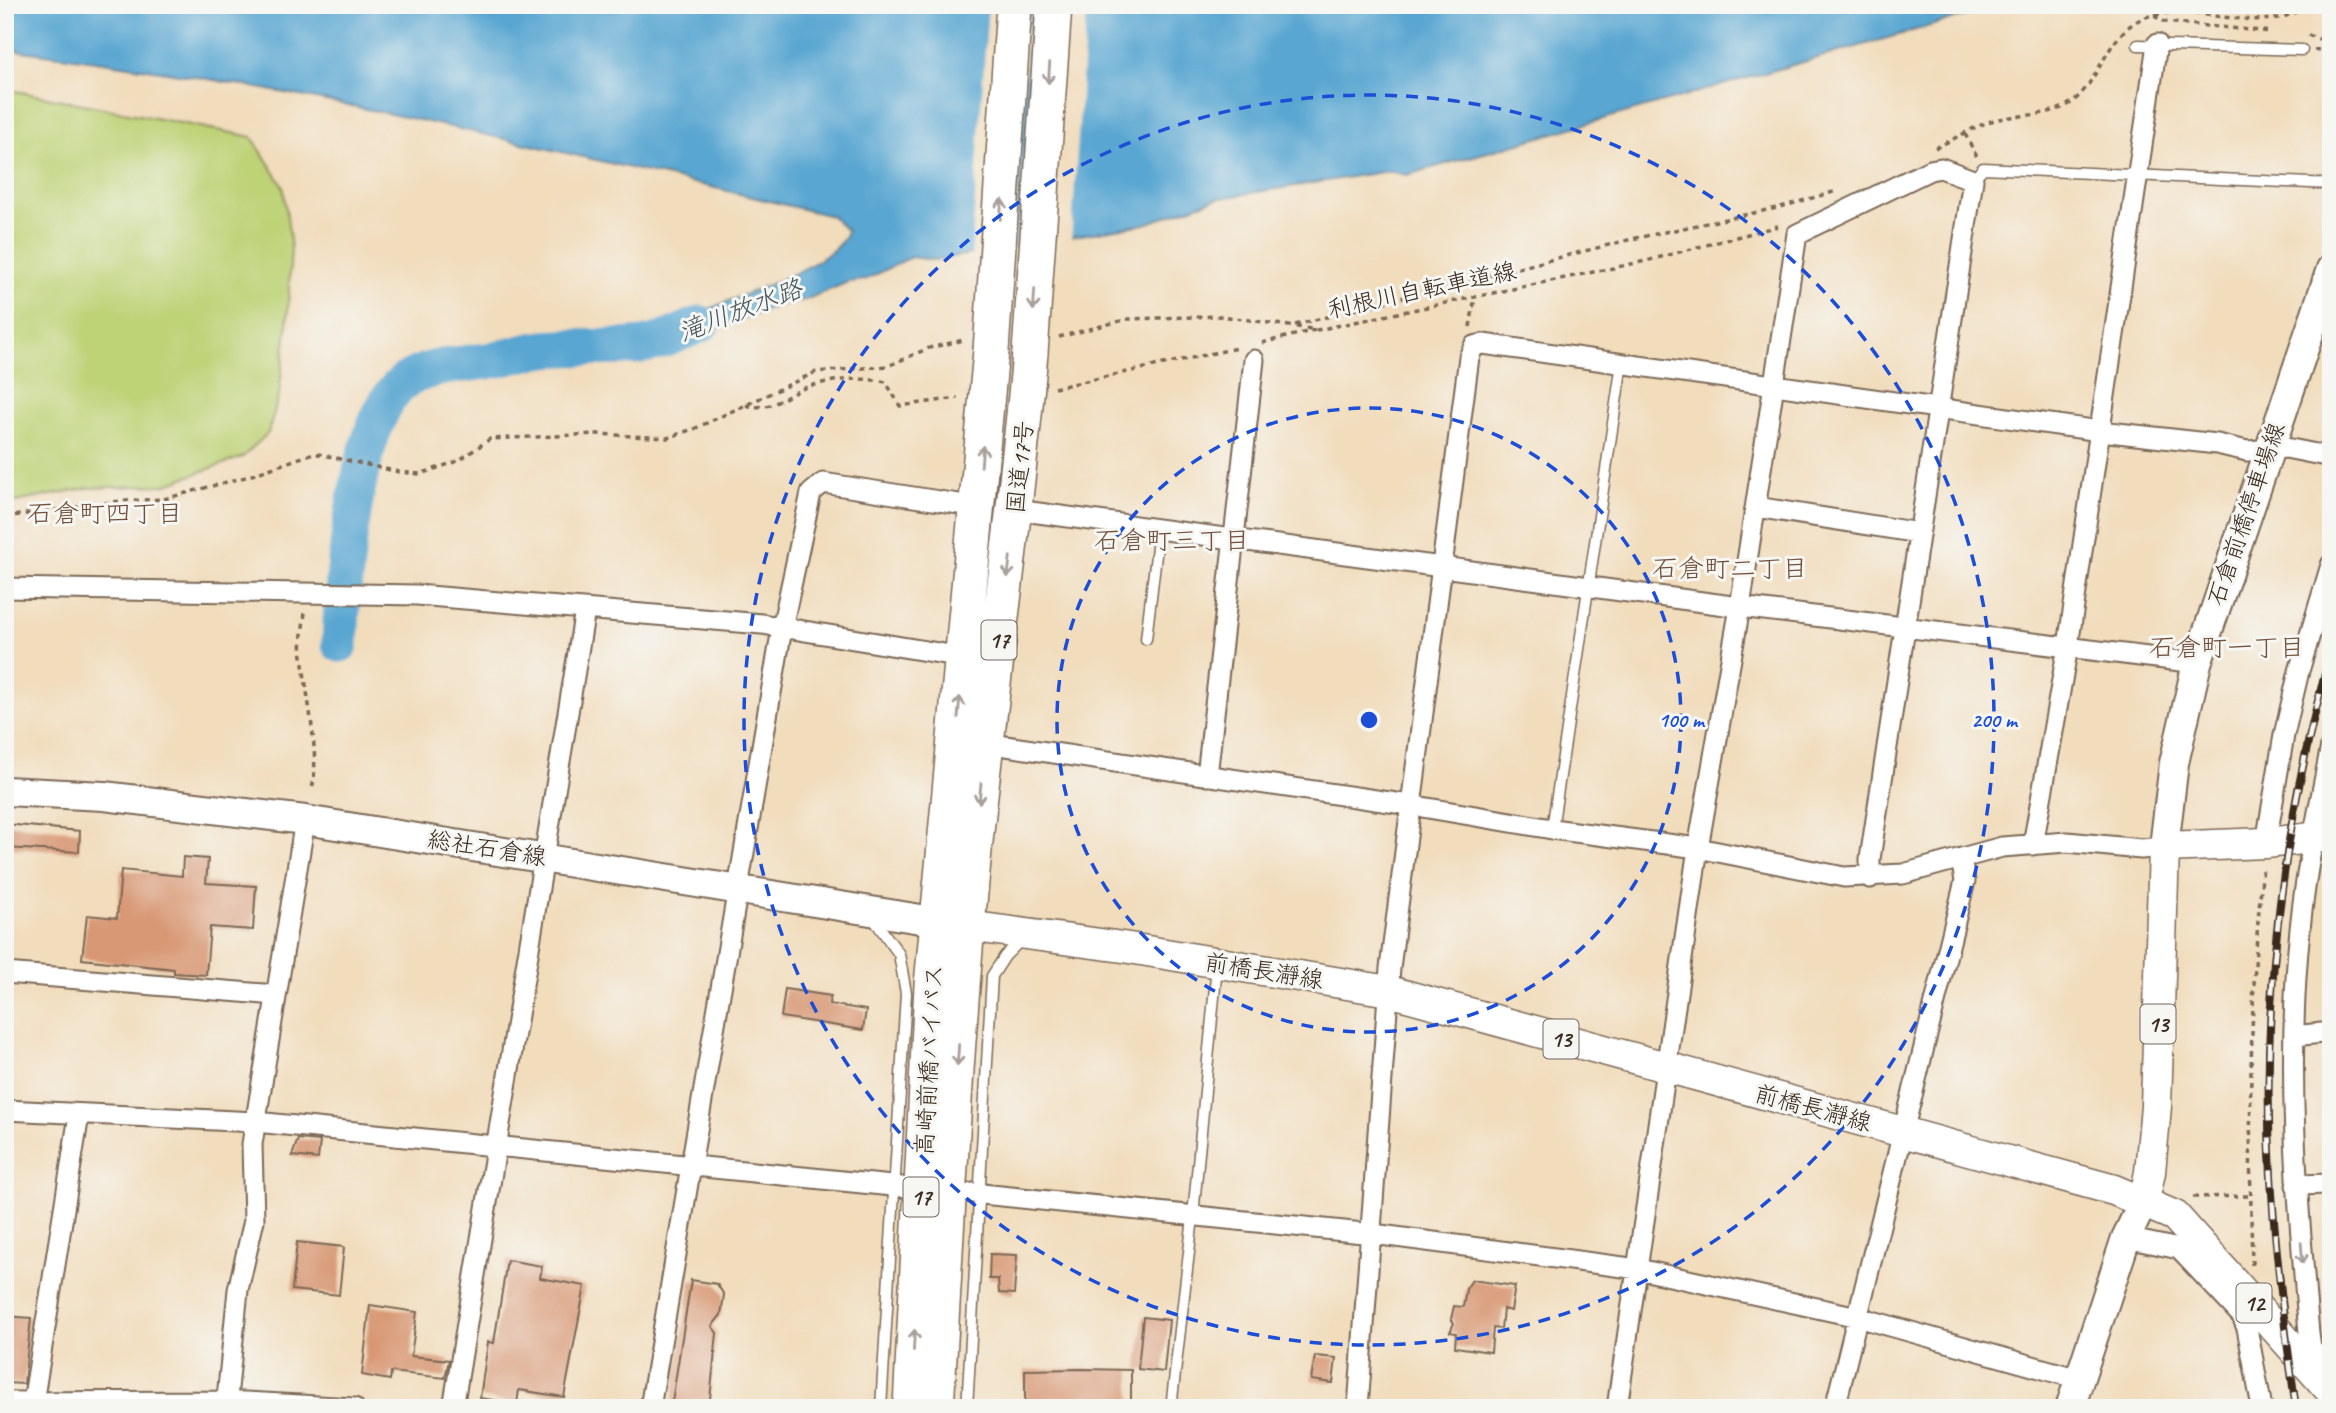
<svg xmlns="http://www.w3.org/2000/svg" width="2336" height="1413" viewBox="0 0 2336 1413" font-family="Caveat,'Klee One',sans-serif">
  <style>
    .green { fill: #bed276; stroke: #7c7e4a; stroke-width: 2 }
    .water { fill: #58a6d1; stroke: #4a6878; stroke-width: 2 }
    .pier { fill: #f1dcbb }
    .lines { fill: none; stroke-linecap: round; stroke-linejoin: round }
    .river { stroke: #58a6d1; stroke-width: 37 }
    .building { fill: #d89874 }
    .lane-casing { stroke: #7b6855; stroke-width: 13 }
    .street-casing { stroke: #7b6855; stroke-width: 23 }
    .secondary-casing { stroke: #7b6855; stroke-width: 32 }
    .primary-casing { stroke: #7b6855; stroke-width: 33 }
    .highway-casing { stroke: #7b6855; stroke-width: 38 }
    .path { stroke: #7b6855; stroke-width: 3.5; stroke-dasharray: 5 5; stroke-linecap: butt }
    .lane { stroke: #fff; stroke-width: 10 }
    .street { stroke: #fff; stroke-width: 19 }
    .secondary { stroke: #fff; stroke-width: 28 }
    .primary { stroke: #fff; stroke-width: 30 }
    .highway { stroke: #fff; stroke-width: 35 }
    .rail-casing { stroke: #3b2a1e; stroke-width: 8 }
    .rail { stroke: #f6f6f2; stroke-width: 5; stroke-dasharray: 16; stroke-linecap: butt }
    .highway-bridge-casing { stroke: #7b6855; stroke-width: 38; stroke-linecap: butt }
    .highway-bridge { stroke: #fff; stroke-width: 35 }
    .oneway { stroke: #a79f9a }
    .ring { fill: none; stroke: #1d4ed8; stroke-width: 3.5; stroke-dasharray: 12 9 }
    .labels { text-anchor: middle; stroke-width: 6; stroke-linejoin: round; paint-order: stroke }
    .shield { fill: #f6f6f2; stroke: #73675e; stroke-width: 2 }
    .shield-label { font-size: 23px; font-weight: bold; fill: #3b2a1e }
    .street-label { font-size: 24px; fill: #3b2a1e; stroke: #f6f6f2 }
    .water-label { font-size: 26px; font-style: italic; fill: #45555d; stroke: #f6f6f2 }
    .neighbourhood-label { font-size: 26px; fill: #72503c; stroke: #f6f6f2 }
    .centre { fill: #1d4ed8; stroke: #f6f6f2; stroke-width: 3.5 }
    .ring-label { font-size: 21px; text-anchor: middle; font-weight: bold; fill: #1d4ed8; stroke: #f6f6f2; stroke-width: 6; stroke-linejoin: round; paint-order: stroke }
  </style>
  <rect width="100%" height="100%" fill="#f6f6f2"/>
  <filter id="ink" filterUnits="userSpaceOnUse"><feTurbulence type="fractalNoise" baseFrequency=".0143" numOctaves="2"/><feDisplacementMap in="SourceGraphic" scale="14" xChannelSelector="R" yChannelSelector="G"/><feConvolveMatrix kernelMatrix="1 2 1 2 8 2 1 2 1" color-interpolation-filters="sRGB"/></filter>
  <filter id="wash" filterUnits="userSpaceOnUse"><feTurbulence type="fractalNoise" baseFrequency=".00686" numOctaves="4" result="noise"/><feDisplacementMap in="SourceGraphic" scale="28" xChannelSelector="R" yChannelSelector="G"/><feGaussianBlur stdDeviation="1.57" result="paint"/><feColorMatrix in="noise" values="0 0 0 0 0 0 0 0 0 0 0 0 0 0 0 0 0 1.4 0 .05"/><feComposite in="paint" operator="in"/></filter>
  <g filter="url(#wash)">
    <rect width="100%" height="100%" fill="#f1dcbb"/>
    <path class="green" d="M5 89 252 137 283 186 291 248 287 328 279 395 268 433 243 457 164 485 87 488 5 504Z"/>
    <path class="water" d="M5 5H2003L1407 175 1388 171 1214 199 1145 224 935 260 911 257 865 280 848 282 805 300 782 304 670 347 654 343C668 334 681 324 695 316 729 297 838 267 847 231L832 216C559 151 284 82 5 49Z"/>
    <path class="pier" d="M988 5H1030L1013 250 971 257Z
      M1036 5H1087L1071 241 1021 249Z"/>
    <g class="lines">
      <path class="river" d="M340 644C342 587 355 405 410 378 434 365 461 365 487 361 507 358 525 351 545 349 578 345 626 351 656 342 671 338 686 330 701 324"/>
    </g>
    <g id="blocks">
      <path class="building" d="M5 824 80 831 79 852 5 848Z
        M183 857 208 859 206 883 256 886 253 930 210 927 206 975 174 973V969L82 959 87 915 117 918 121 870 182 876Z
        M785 989 831 996 829 1004 866 1010 863 1030 781 1017Z
        M298 1139 320 1141 318 1159 292 1156Z
        M297 1242 344 1247 339 1295 292 1290Z
        M990 1254 1017 1255 1014 1294 999 1293 998 1279H989Z
        M507 1260 542 1266 540 1278 585 1286 564 1397 519 1390 517 1404 480 1398 488 1342 494 1343Z
        M691 1280 717 1284 724 1295 721 1315 712 1326 717 1333 709 1408 672 1402Z
        M1472 1280 1515 1286 1511 1311 1503 1309 1501 1329 1493 1328 1491 1352 1455 1347 1456 1333 1450 1332 1454 1323 1451 1319 1454 1306 1463 1307 1466 1289Z
        M370 1305 417 1312 411 1356 449 1360 445 1378 391 1372 390 1380 362 1375Z
        M5 1316 31 1318 24 1384 5 1383Z
        M1143 1317 1169 1320 1164 1372 1138 1369Z
        M1315 1356 1336 1358 1333 1383 1311 1380Z
        M1081 1369 1131 1370V1408H1025V1370Z"/>
    </g>
  </g>
  <g filter="url(#ink)">
    <use href="#blocks" fill-opacity="0" stroke="#7b6855" stroke-width="2"/>
    <g class="lines">
      <defs>
        <path id="lane" d="M2138 45 2302 50
          M1973 180 1983 168 2331 184
          M1146 639 1159 530
          M1552 829 1622 363
          M873 918 899 954 906 993 881 1408
          M967 1408 992 976 1005 956 1022 939
          M1171 1408 1192 1226 1217 966"/>
        <path id="street" d="M1756 507 1919 533
          M1016 510 1740 607 2197 663
          M5 588 417 595 762 624 963 657
          M985 743 1410 805 1552 829 1698 848 1844 877 1903 874 2002 847 2067 842 2141 849 2164 847
          M1207 776 1254 360
          M2266 843 2284 735 2299 671 2331 565
          M2033 845 2068 646 2157 44
          M5 973 276 995
          M2294 1036 2331 1032
          M5 1110 256 1122 902 1187
          M2296 1185 2331 1184
          M972 1193 1373 1234 1638 1269 1858 1317 2079 1379
          M2126 1238 2179 1249 2242 1316 2247 1328 2262 1408
          M2327 1366 2311 1347 2309 1333C2297 1199 2286 1063 2300 929 2306 868 2319 807 2331 746
          M5 1402 226 1401 354 1408
          M33 1403 79 1115
          M226 1408 238 1290 254 1220 252 1144 305 820
          M453 1408 585 610
          M650 1408 782 628 811 493 823 483 978 507
          M1358 1408 1390 968 1469 357 1474 346 1483 344 2100 431 2217 444 2247 451 2286 448 2331 457
          M1617 1408 1698 848 1740 607 1797 234 1930 170 1941 168 1973 180 1870 859V878
          M1835 1408 1965 881 1961 858"/>
        <path id="secondary" d="M5 791 104 796 305 820 958 925
          M2164 847 2174 763 2197 663 2331 269
          M2070 1408 2126 1238 2144 1201"/>
        <path id="primary" d="M967 926 1123 947 1389 991 2114 1190 2175 1216 2331 1391
          M2144 1201 2150 1172 2156 1106 2164 847 2266 843 2331 836"/>
        <path id="highway" d="M911 1408 932 985 991 351
          M936 1408C947 1226 955 1043 973 861 990 691 1015 523 1030 353"/>
      </defs>
      <use href="#lane" class="lane-casing"/>
      <use href="#street" class="street-casing"/>
      <use href="#secondary" class="secondary-casing"/>
      <use href="#primary" class="primary-casing"/>
      <use href="#highway" class="highway-casing"/>
      <path class="path" d="M2154 16 2165 22 2272 32
        M2308 35 2331 43
        M2314 50 2331 48
        M1965 134 1977 157
        M1935 148C1953 140 1970 129 1988 122 2017 112 2055 120 2078 97 2102 73 2111 29 2146 17 2195 1 2266 39 2307 5
        M1295 325 1632 239 1777 208 1837 191
        M1470 327 1475 297
        M1059 337 1128 319 1222 316 1317 330 1646 261 1778 226
        M1262 343 1315 330
        M1054 388 1237 348
        M746 405C774 413 788 391 814 385 837 379 863 377 886 382L900 406 958 398
        M5 517 120 501 164 499 249 476 314 453 399 472 420 474 458 461 490 439 598 434 667 438 696 428 816 372 888 366 929 348 964 340
        M305 613C303 627 300 642 302 656 305 688 322 763 311 791
        M2193 1197 2250 1196
        M2252 1265C2249 1131 2249 1000 2263 867"/>
      <use href="#lane" class="lane"/>
      <use href="#street" class="street"/>
      <use href="#secondary" class="secondary"/>
      <use href="#primary" class="primary"/>
      <use href="#highway" class="highway"/>
      <defs>
        <path id="rail" d="M2296 1408C2285 1331 2275 1254 2271 1176 2261 1000 2283 822 2331 652"/>
      </defs>
      <use href="#rail" class="rail-casing"/>
      <use href="#rail" class="rail"/>
      <defs>
        <path id="highway-bridge" d="M991 351 1014 5
          M1030 353 1054 5"/>
      </defs>
      <use href="#highway-bridge" class="highway-bridge-casing"/>
      <use href="#highway-bridge" class="highway-bridge"/>
    </g>
    <defs><path id="oneway-shaft" d="M-6 0H5M1.5-3L5.5 0L1.5 3" fill="none" stroke-width="1.6" stroke-linecap="round" stroke-linejoin="round" transform="scale(1.75)"/></defs>
    <g class="oneway">
      <use href="#oneway-shaft" transform="translate(1049 73) rotate(94)"/>
      <use href="#oneway-shaft" transform="translate(1001 209) rotate(-86)"/>
      <use href="#oneway-shaft" transform="translate(1034 300) rotate(94)"/>
      <use href="#oneway-shaft" transform="translate(982 456) rotate(-85)"/>
      <use href="#oneway-shaft" transform="translate(1009 567) rotate(97)"/>
      <use href="#oneway-shaft" transform="translate(959 707) rotate(-85)"/>
      <use href="#oneway-shaft" transform="translate(980 793) rotate(96)"/>
      <use href="#oneway-shaft" transform="translate(958 1055) rotate(94)"/>
      <use href="#oneway-shaft" transform="translate(2302 1253) rotate(85)"/>
      <use href="#oneway-shaft" transform="translate(914 1340) rotate(-87)"/>
    </g>
  </g>
  <g class="ring">
    <circle cx="1369" cy="720" r="312"/>
    <circle cx="1369" cy="720" r="625"/>
  </g>
  <g class="labels">
    <g class="shield">
      <rect x="981.5" y="620.5" width="35" height="39" rx="5"/>
      <rect x="2140.5" y="1004.5" width="35" height="39" rx="5"/>
      <rect x="1543.5" y="1019.5" width="35" height="39" rx="5"/>
      <rect x="903.5" y="1177.5" width="35" height="39" rx="5"/>
      <rect x="2236.5" y="1283.5" width="35" height="39" rx="5"/>
    </g>
    <g class="shield-label">
      <text x="999" y="648">17</text>
      <text x="2158" y="1032">13</text>
      <text x="1561" y="1047">13</text>
      <text x="921" y="1205">17</text>
      <text x="2254" y="1311">12</text>
    </g>
    <g class="street-label">
      <text transform="translate(1422 290) rotate(-12)" y="8">利根川自転車道線</text>
      <text transform="translate(1020 467) rotate(-84)" y="8">国道17号</text>
      <text transform="translate(2246 514) rotate(-71)" y="8">石倉前橋停車場線</text>
      <text transform="translate(487 848) rotate(9)" y="8">総社石倉線</text>
      <text transform="translate(1264 971) rotate(9)" y="8">前橋長瀞線</text>
      <text transform="translate(929 1060) rotate(-87)" y="8">高崎前橋バイパス</text>
      <text transform="translate(1813 1108) rotate(15)" y="8">前橋長瀞線</text>
    </g>
    <g class="water-label">
      <text transform="translate(740 310) rotate(-21)" y="9">滝川放水路</text>
    </g>
    <g class="neighbourhood-label">
      <text x="105" y="522">石倉町四丁目</text>
      <text x="1172" y="549">石倉町三丁目</text>
      <text x="1730" y="577">石倉町二丁目</text>
      <text x="2227" y="656">石倉町一丁目</text>
    </g>
  </g>
  <circle cx="1369" cy="720" r="10" class="centre"/>
  <g class="ring-label">
    <text x="1681" y="727">100 m</text>
    <text x="1994" y="727">200 m</text>
  </g>
  <rect width="2336" height="1413" fill="none" stroke="#f6f6f2" stroke-width="28"/>
</svg>
